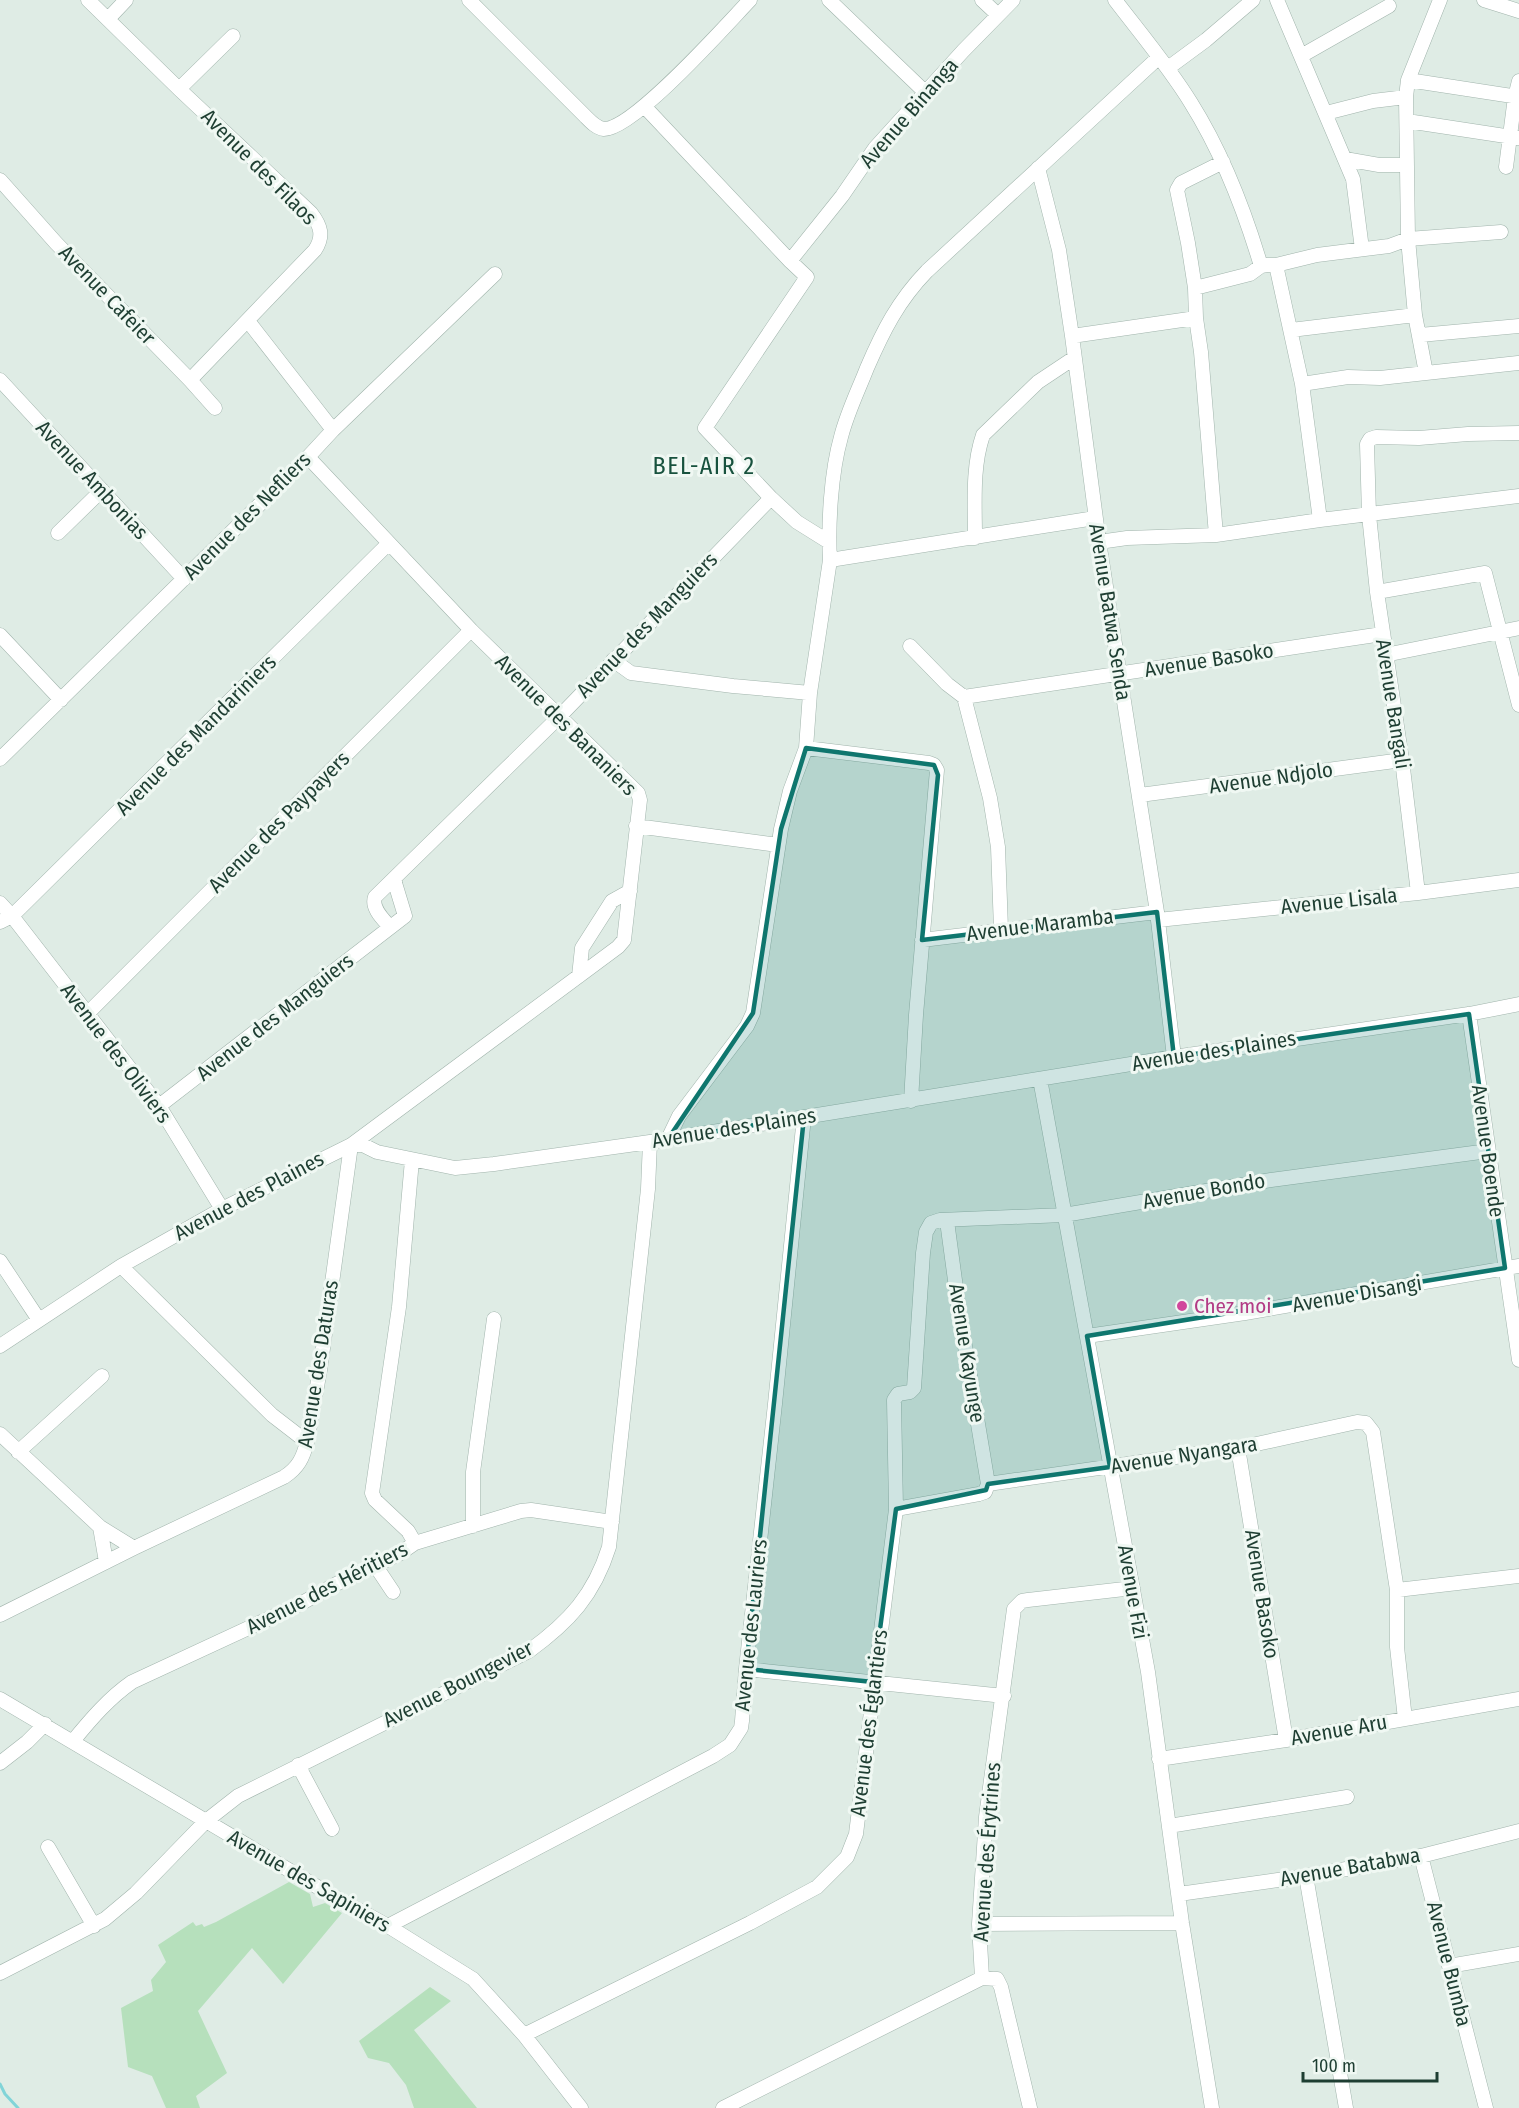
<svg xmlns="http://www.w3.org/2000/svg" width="1519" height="2108" viewBox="0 0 1519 2108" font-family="'Fira Sans Condensed',sans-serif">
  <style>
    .green { fill: #b6e0bc }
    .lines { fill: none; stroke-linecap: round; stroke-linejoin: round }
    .stream { stroke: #81d4d8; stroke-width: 3 }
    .minor-casing { stroke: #a1b4ac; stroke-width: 15 }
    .minor { stroke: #fff; stroke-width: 14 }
    .marked { fill: #0f766e; fill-opacity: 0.2; stroke: #0f766e; stroke-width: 4.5; stroke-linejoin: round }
    .hotel-dot { fill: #d1479c; stroke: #f0f8f3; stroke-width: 2 }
    .labels { text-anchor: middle; stroke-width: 6; stroke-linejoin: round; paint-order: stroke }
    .street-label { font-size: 21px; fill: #1e3e32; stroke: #f0f8f3 }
    .hotel-label { font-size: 21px; fill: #b23c85; stroke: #f0f8f3; text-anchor: start }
    .quarter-label { font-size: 24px; letter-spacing: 1.5px; fill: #18523e; stroke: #f0f8f3 }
  </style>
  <rect width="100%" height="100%" fill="#dfece5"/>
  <path class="green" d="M289 1882 310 1894 313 1907 325 1903 342 1913 283 1984 252 1948 198 2011 227 2073 196 2096 200 2108H166L152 2076 128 2067 121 2008 153 1991 151 1980 166 1962 158 1945 193 1922 196 1926 202 1924 204 1927 216 1922Z
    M430 1987 451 2001 414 2030 477 2108H414L406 2085 389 2063 368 2058 359 2041Z"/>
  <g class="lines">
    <path class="stream" d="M0 2084 5 2094 18 2108"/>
    <defs>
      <path id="minor" d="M88 0 179 89 311 213C321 226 324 236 315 250L190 380
        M469 0 585 116C590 121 596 128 604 129 634 129 726 25 750 0
        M829 0 925 92
        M982 0 997 14
        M1115 0C1141 34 1169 67 1191 103 1223 154 1244 209 1261 266
        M1277 0 1353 179 1362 249
        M1484 0 1519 11
        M108 19 126 0
        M1301 56 1389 6
        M1168 68 1206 40 1253 0
        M1408 80 1519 97
        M179 89 233 36
        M644 106 790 261 807 277 705 428 771 498 797 522 829 542
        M1326 113 1373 101 1406 97
        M1407 121 1519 138
        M1345 159 1379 165H1407
        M1506 167 1515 97 1519 81
        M1038 168 1059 250 1072 336 1099 542 1157 912 1174 1057
        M0 180 56 243 190 380 215 408
        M790 261 842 196 875 148 963 51 1013 0
        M1276 265 1302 384 1320 520
        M1195 288 1250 274 1261 266 1267 265H1276L1317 255 1389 246 1408 239 1501 232
        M248 321 333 430
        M1291 330 1415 315
        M1420 335 1519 326
        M1072 336 1196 318
        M1426 373 1415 315 1408 239 1406 97 1408 80 1440 0
        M0 380 184 579
        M1302 384 1348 377 1380 378 1518 363
        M58 533 102 490
        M1216 535 1201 352 1196 318 1195 288 1188 243 1177 190 1181 183 1223 162
        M975 538C975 504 972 467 983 435L1038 382 1074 358
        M1099 542 1127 538 1216 535 1320 520 1519 496
        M830 560 1095 518
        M1377 592 1485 573 1519 705
        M0 635 61 700
        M910 646 947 684 964 697 990 798 998 847 1001 929
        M1385 655 1519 628
        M613 660 631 673 733 686 810 693
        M964 697 1382 634
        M806 748 929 763 934 765 937 770 916 1015 911 1101
        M0 759 308 457 333 430 495 274
        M1140 795 1402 760
        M636 826 778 845
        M1418 893 1402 760 1377 592 1369 515 1367 444 1370 439 1376 437 1419 438 1468 434 1519 433
        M0 903 12 916 159 1106 222 1209
        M1158 920 1418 893 1519 880
        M0 922 12 916 389 543
        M390 927C383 919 371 908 375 897L560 716 771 498
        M922 940 1157 912
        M579 976 582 948 612 901 630 891
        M87 1014 471 630
        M1469 1014 1519 1360
        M1040 1079 1148 1672 1182 1923 1212 2108
        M159 1106 405 916 395 883V878
        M668 1139 679 1116 747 1026 753 1013 781 829 790 791 806 748 810 693 830 560C828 524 831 472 841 437 847 413 858 391 867 368 883 331 898 301 927 271L1159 57
        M412 1160 399 1307 372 1493 375 1500 408 1531 415 1543
        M947 1221 959 1310 988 1484
        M0 1261 39 1320
        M121 1266 272 1415 307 1442
        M1087 1336 1245 1313 1519 1266
        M0 1346 121 1266 222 1209 351 1145H363L377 1152 455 1168 494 1164 650 1142 1174 1057 1469 1014 1519 1004
        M0 1434 100 1527 134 1548
        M1238 1448 1286 1740
        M18 1452 102 1376
        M988 1484 1238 1448 1357 1422 1366 1423 1373 1432 1394 1571 1397 1590V1647L1405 1719
        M896 1509 979 1494 985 1492 988 1484
        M473 1526V1472L494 1319
        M100 1527 106 1562
        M375 1565 393 1592
        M1397 1590 1519 1576
        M0 1615 134 1548 284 1477C298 1468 303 1458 307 1442L320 1370 351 1145 618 947 624 940 640 800 638 793 471 630 308 457
        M746 1669 1004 1696
        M0 1699 326 1892 388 1926 473 1979 524 2035 581 2108
        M73 1741C91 1719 109 1698 132 1682L300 1604 336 1584 399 1554 415 1543 521 1511 531 1510 612 1522
        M1159 1759 1286 1740 1519 1699
        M0 1763 27 1742 45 1724
        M298 1765 332 1829
        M1169 1826 1347 1797
        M48 1847 94 1926
        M1421 1856 1486 2108
        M1306 1876 1346 2108
        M1179 1894 1306 1876 1421 1856 1519 1831
        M979 1924 1182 1923
        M388 1926 713 1756 730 1745 741 1728 742 1721 746 1669 775 1404 804 1117
        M1449 1966 1519 1954
        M0 1973 105 1919 136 1893 206 1821 238 1796 529 1651C569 1622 594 1595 609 1547L648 1189 650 1142
        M982 1978 979 1924 986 1817 1014 1609 1022 1601 1028 1600 1133 1588
        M524 2035 750 1923 817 1887 847 1857 856 1834 896 1509 894 1400 898 1394 910 1392 914 1388 923 1253 926 1232 931 1223 940 1220 1064 1215 1271 1180 1488 1151
        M723 2108 982 1978 997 1979 1001 1987 1030 2108"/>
    </defs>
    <use href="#minor" class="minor-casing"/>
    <use href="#minor" class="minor"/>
  </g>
  <path class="marked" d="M806 748 934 765 938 775 922 940 1157 912 1174 1057 1469 1014 1505 1268 1087 1336 1110 1467 988 1484 986 1490 896 1509 873 1682 746 1669 804 1117 668 1139 753 1013 781 829Z"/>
  <circle class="hotel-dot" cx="1182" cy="1306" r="6"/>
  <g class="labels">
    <g class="street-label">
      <text transform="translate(909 113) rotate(-49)" y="7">Avenue Binanga</text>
      <text transform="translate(259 167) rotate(45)" y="7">Avenue des Filaos</text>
      <text transform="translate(107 295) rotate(46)" y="7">Avenue Cafeier</text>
      <text transform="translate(92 480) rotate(47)" y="7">Avenue Ambonias</text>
      <text transform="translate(247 516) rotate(-45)" y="7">Avenue des Nefliers</text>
      <text transform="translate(1110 612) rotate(81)" y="7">Avenue Batwa Senda</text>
      <text transform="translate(647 625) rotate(-46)" y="7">Avenue des Manguiers</text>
      <text transform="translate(1209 660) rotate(-9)" y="7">Avenue Basoko</text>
      <text transform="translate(1393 704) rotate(81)" y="7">Avenue Bangali</text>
      <text transform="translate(566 725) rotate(45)" y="7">Avenue des Bananiers</text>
      <text transform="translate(196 735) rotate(-45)" y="7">Avenue des Mandariniers</text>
      <text transform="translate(1271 778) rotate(-8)" y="7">Avenue Ndjolo</text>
      <text transform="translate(279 822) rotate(-45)" y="7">Avenue des Paypayers</text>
      <text transform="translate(1339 901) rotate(-6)" y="7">Avenue Lisala</text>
      <text transform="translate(1040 925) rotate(-7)" y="7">Avenue Maramba</text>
      <text transform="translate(275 1017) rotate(-38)" y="7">Avenue des Manguiers</text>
      <text transform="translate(1214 1051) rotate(-9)" y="7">Avenue des Plaines</text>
      <text transform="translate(116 1053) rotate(53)" y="7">Avenue des Oliviers</text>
      <text transform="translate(734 1128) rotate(-9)" y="7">Avenue des Plaines</text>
      <text transform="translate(1488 1151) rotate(82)" y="7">Avenue Boende</text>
      <text transform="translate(1204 1191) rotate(-10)" y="7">Avenue Bondo</text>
      <text transform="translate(249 1196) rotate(-28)" y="7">Avenue des Plaines</text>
      <text transform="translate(1357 1294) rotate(-10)" y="7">Avenue Disangi</text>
      <text transform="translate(967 1353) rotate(81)" y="7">Avenue Kayunge</text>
      <text transform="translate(318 1364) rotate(-81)" y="7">Avenue des Daturas</text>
      <text transform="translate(1184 1455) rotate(-9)" y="7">Avenue Nyangara</text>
      <text transform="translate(327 1588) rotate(-27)" y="7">Avenue des Héritiers</text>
      <text transform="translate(1133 1592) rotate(80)" y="7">Avenue Fizi</text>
      <text transform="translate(1262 1594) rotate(81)" y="7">Avenue Basoko</text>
      <text transform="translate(751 1625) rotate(-84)" y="7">Avenue des Lauriers</text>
      <text transform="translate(458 1684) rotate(-27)" y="7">Avenue Boungevier</text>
      <text transform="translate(869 1723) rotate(-83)" y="7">Avenue des Églantiers</text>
      <text transform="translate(1339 1730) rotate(-10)" y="7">Avenue Aru</text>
      <text transform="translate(987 1852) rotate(-86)" y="7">Avenue des Érytrines</text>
      <text transform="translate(1350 1867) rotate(-10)" y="7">Avenue Batabwa</text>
      <text transform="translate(309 1881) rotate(30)" y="7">Avenue des Sapiniers</text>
      <text transform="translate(1449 1964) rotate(76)" y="7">Avenue Bumba</text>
    </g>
    <g class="hotel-label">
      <text x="1194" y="1313">Chez moi</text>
    </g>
    <g class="quarter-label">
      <text x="704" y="474">BEL-AIR 2</text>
    </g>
  </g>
  <path d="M1303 2072v9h134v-9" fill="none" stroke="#1e3e32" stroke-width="3"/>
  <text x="1312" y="2072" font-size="18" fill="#1e3e32" stroke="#f0f8f3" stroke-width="4.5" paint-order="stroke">100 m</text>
</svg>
